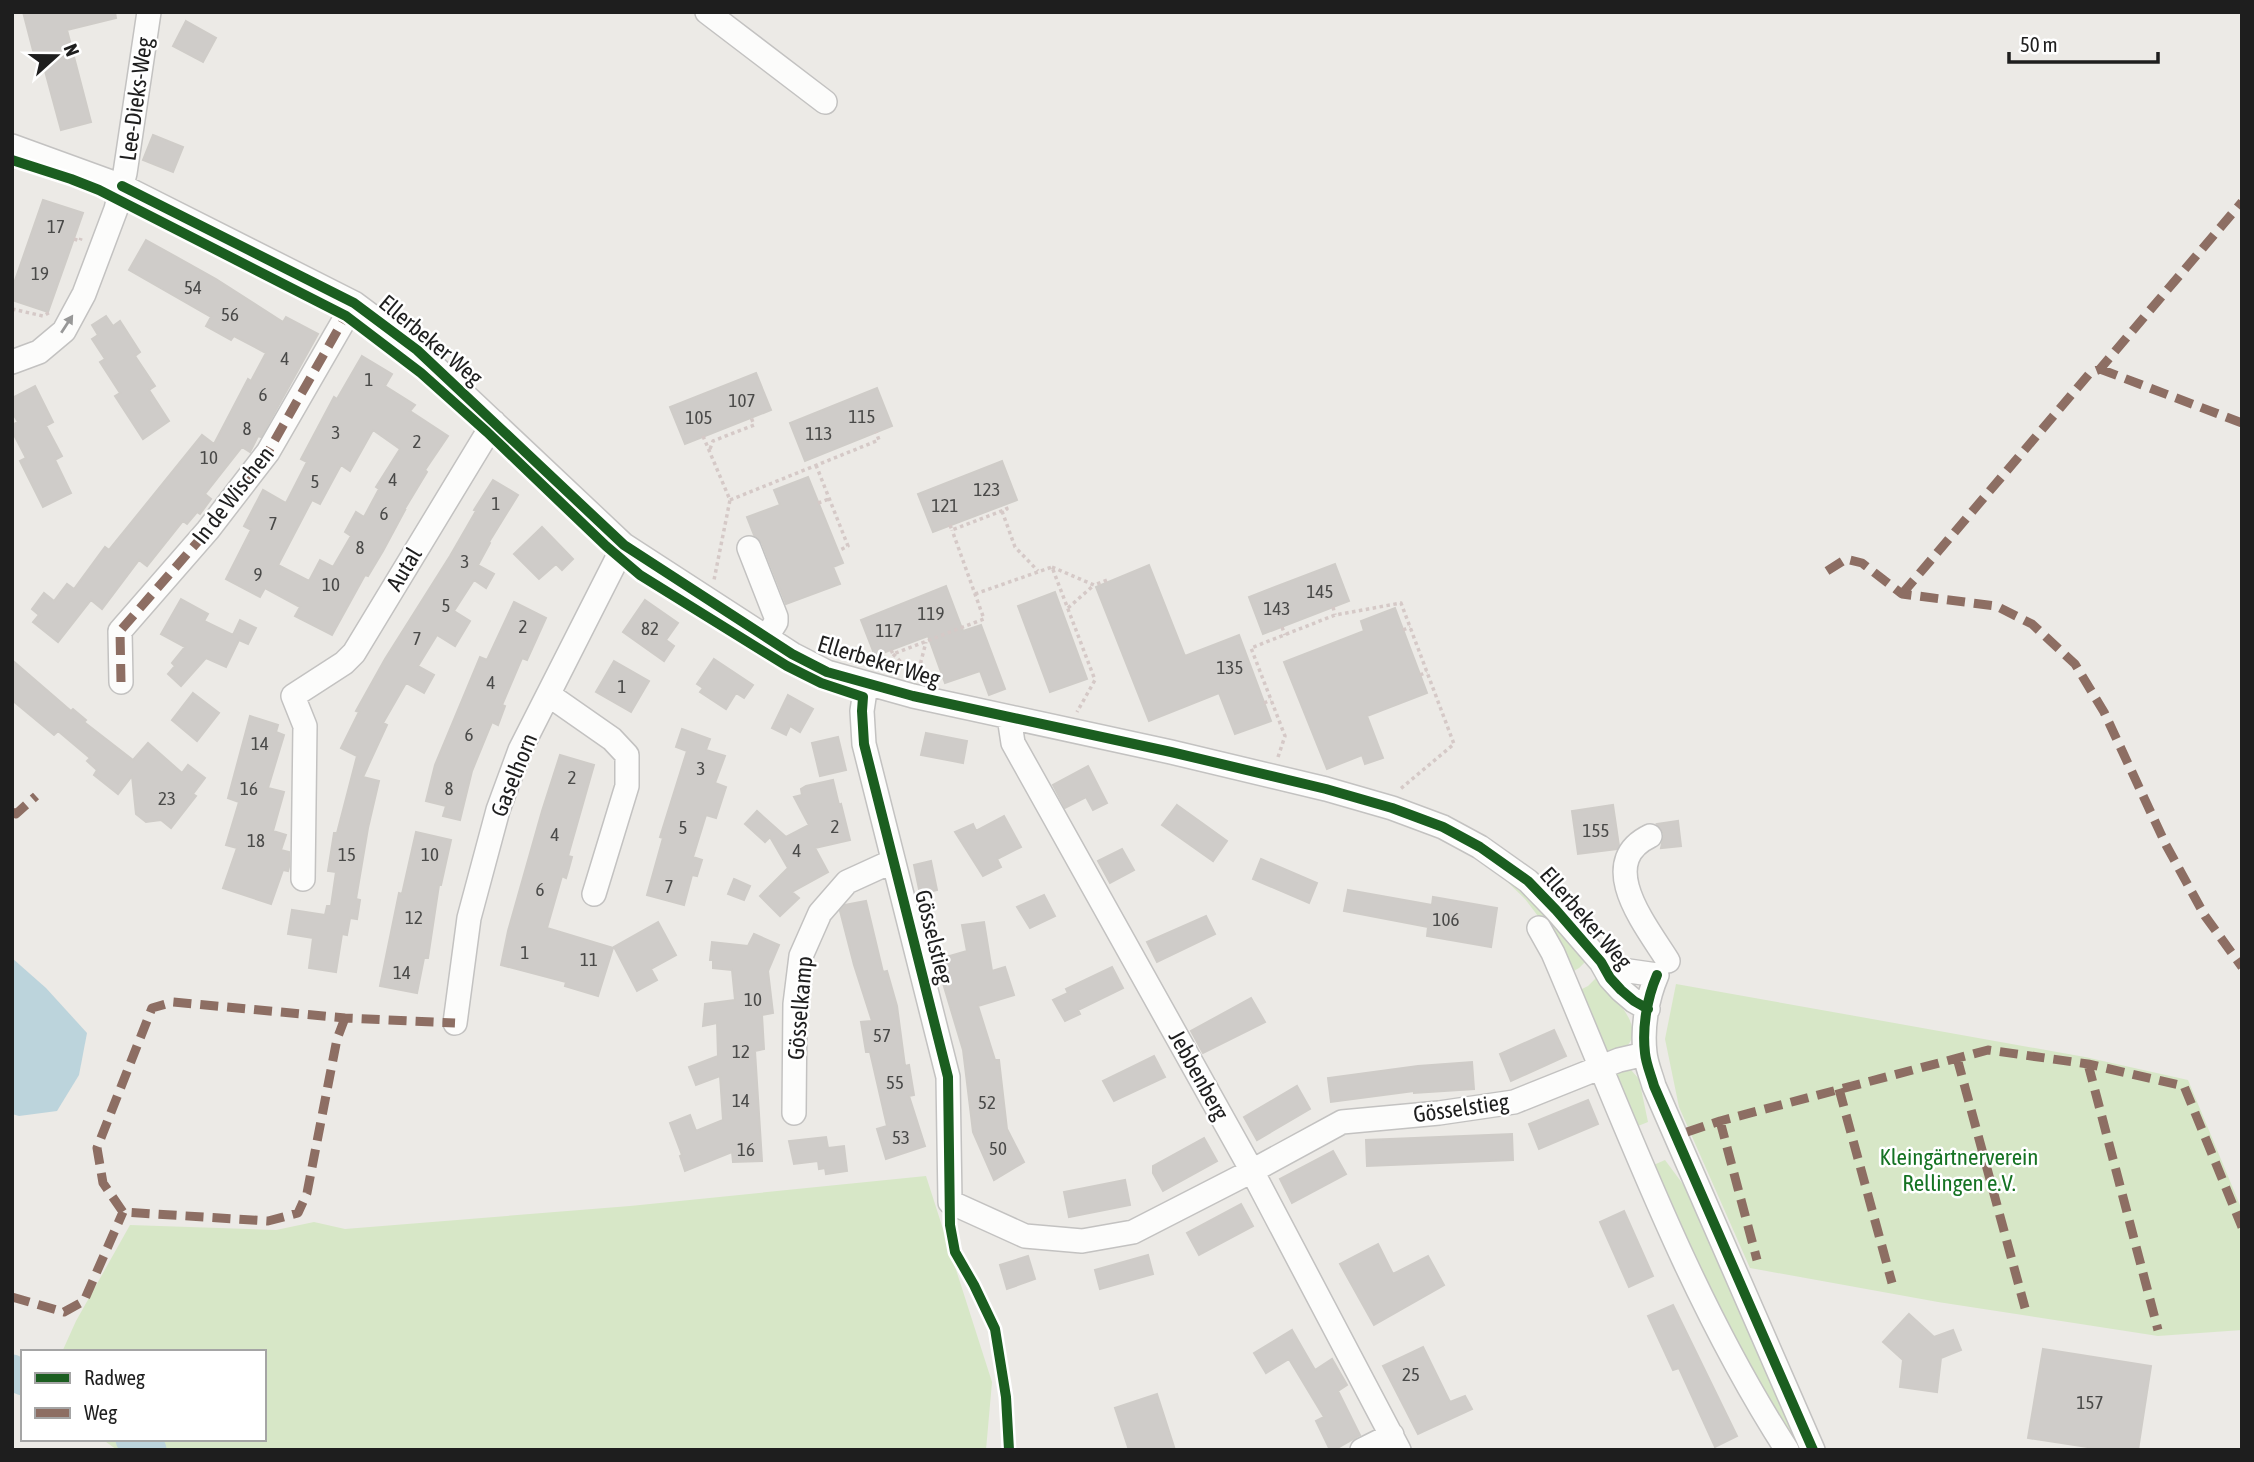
<svg xmlns="http://www.w3.org/2000/svg" width="2254" height="1462" viewBox="0 0 2254 1462" font-family="'Asap Condensed',sans-serif">
  <style>
    .grass { fill: #d7e7c7 }
    .water { fill: #bcd4dc }
    .lines { fill: none; stroke-linecap: round; stroke-linejoin: round }
    .river { stroke: #bcd4dc; stroke-width: 35 }
    .building { fill: #cfccc9; stroke: #cfccc8; stroke-width: 2; fill-rule: evenodd }
    .minor-casing { stroke: #c3c2c1; stroke-width: 26 }
    .path { stroke: #d5c9c7; stroke-width: 3.5; stroke-dasharray: 3.5 3.5; stroke-linecap: butt }
    .minor { stroke: #fcfcfb; stroke-width: 23 }
    .quiet { stroke: #8d6e63; stroke-width: 9; stroke-dasharray: 18 9; stroke-linecap: butt }
    .cycleway-casing { stroke: #fff; stroke-width: 15 }
    .cycleway { stroke: #1b5e20; stroke-width: 10 }
    .oneway { fill: #989898 }
    .labels { text-anchor: middle; stroke-width: 5; stroke-linejoin: round; paint-order: stroke }
    .number-label { font-size: 19px; fill: #4a4a49 }
    .street-label { font-size: 23px; fill: #1e1e1e; stroke: #fff }
    .park-label { font-size: 23px; fill: #157323; stroke: #fff }
  </style>
  <rect width="100%" height="100%" fill="#eceae6"/>
  <path class="grass" d="M1488 863C1525 891 1559 924 1585 962L1579 968 1572 972 1541 920 1525 899Z
    M1596 978C1610 993 1652 1030 1622 1050 1617 1053 1611 1055 1606 1057L1580 990 1588 986Z
    M1676 984 2085 1057 2188 1080 2242 1210V1330L2158 1336 1938 1302 1750 1268 1679 1107 1665 1039Z
    M1625 1069 1631 1070 1639 1079 1648 1122 1633 1128 1614 1077 1618 1071Z
    M1665 1160 1691 1195 1804 1450H1794L1763 1401 1649 1167Z
    M926 1176 992 1382 986 1450H117L102 1439H264V1352H62L76 1321 130 1225 276 1230 314 1222 345 1229 630 1206Z"/>
  <path class="water" d="M12 958 46 988 87 1033 79 1075 57 1111 19 1116 12 1114Z"/>
  <g class="lines">
    <path class="river" d="M12 1372 23 1378
      M133 1439 149 1450"/>
  </g>
  <path class="building" d="M23 12H115L116 18 67 30 91 122 61 130 42 60 36 62Z
    M186 21 216 38 203 62 173 46Z
    M153 135 183 147 173 172 143 160Z
    M43 200 83 213 48 312 12 300V289Z
    M146 240 216 279 283 322 286 317 318 334 261 437 258 436 250 452 242 447 205 494 211 499 200 514 197 512 187 524 183 521 147 566 139 560 102 609 91 600 58 642 33 622 39 615 32 609 44 593 54 601 67 584 74 589 105 547 109 550 202 435 214 444 248 379 251 381 266 353 234 336 231 340 206 326 211 317 129 270Z
    M106 316 113 326 120 321 140 352 135 356 155 386 149 390 169 421 143 439 115 396 120 393 100 362 105 359 92 339 98 335 92 325Z
    M362 356 392 374 385 386 415 405 410 411 448 436 425 470 427 472 404 510H405L383 551 368 576 365 575 332 635 295 616 300 607 265 588 260 597 226 579 251 530 244 526 263 490 286 503 307 462 301 459 334 397 337 399ZM373 430 400 449 376 487 379 489 364 517 356 512 345 532 351 536 333 567 320 560 309 581 278 565 312 500 320 504 341 465 350 471Z
    M756 373 771 410 685 444 670 407Z
    M35 386 53 422 46 426 62 456 55 460 71 493 43 507 20 461 26 458 12 431V425L18 422 12 412V398Z
    M877 388 892 426 805 461 790 423Z
    M1002 461 1017 500 933 532 918 494Z
    M808 477 843 563 833 567 840 584 786 604 762 543 754 535 747 517 780 505 774 490Z
    M493 480 518 495 489 542 490 543 478 565 494 574 486 588 474 580 454 611 470 621 455 646 437 635 418 666 434 675 424 693 406 683 383 723 387 725 363 777 379 781 368 828 356 899 360 900 357 919 350 918 347 935 342 934 336 972 309 968 313 938 288 934 292 910 325 915 327 906H331L336 872 328 871 334 833H337L357 756 341 748 359 712 356 711 385 659 450 556 476 511 474 510Z
    M542 527 573 559 562 570 556 564 539 579 514 554Z
    M1335 564 1349 601 1263 634 1249 597Z
    M1149 565 1185 656 1239 635 1271 721 1235 734 1219 693 1149 721 1096 587Z
    M946 586 963 631 981 625 1005 689 989 695 980 671 945 683 928 636 875 656 861 620Z
    M1055 592 1087 679 1050 692 1018 606Z
    M181 599 208 614 204 621 233 635 240 620 256 628 248 644 239 640 226 667 206 658 181 686 168 674 175 666 172 663 185 647 161 634Z
    M645 600 678 623 666 640 674 646 664 661 623 632Z
    M514 602 546 618 527 660 522 658 502 705 505 706 498 725 492 722 472 771 460 820 443 816 446 806 426 801 435 765 480 657 487 660Z
    M1395 608 1427 693 1367 716 1383 758 1365 764 1362 755 1327 769 1284 662 1364 631 1361 621Z
    M714 659 753 685 744 698 736 693 726 709 700 692 703 688 697 684Z
    M12 660 71 711 73 709 86 720 84 722 133 760 148 743 182 773 188 765 205 778 193 794 196 796 171 828 161 820 146 822 136 814 132 776 118 794 94 775 97 770 87 761 90 758 58 731 54 735 12 700Z
    M614 661 649 681 631 712 596 692Z
    M193 693 219 713 197 741 172 720Z
    M788 695 813 709 800 732 790 726 786 735 772 728Z
    M250 716 278 725 276 732 284 735 268 788 284 792 273 831 286 835 281 850 289 852V867L288 871 283 870 271 904 223 888 237 848 226 845 239 802 228 798Z
    M682 729 710 739 706 750 725 756 715 783 726 787 716 818 706 815 693 857 702 860 697 876 692 875 684 905 647 895 663 838 660 837 687 751 676 747Z
    M926 733 967 741 963 763 921 755Z
    M838 737 846 770 820 776 812 743Z
    M560 755 594 765 568 856 572 857 569 868 566 878 562 876 547 928 613 948 598 996 565 986 566 982 501 965 508 931 542 811Z
    M1088 766 1107 803 1093 810 1086 797 1065 808 1053 785Z
    M833 780 839 805 841 804 850 840 815 848 828 872 792 892 799 898 780 916 760 896 788 868 770 837 765 842 745 824 757 811 786 837 809 825 794 797 802 795 801 789 806 786Z
    M1177 805 1227 841 1213 861 1162 825Z
    M1613 805 1619 846 1617 849 1578 854 1572 811Z
    M1004 816 1021 847 997 859 1001 867 983 876 955 832 973 824 976 831Z
    M1678 821 1681 846 1661 848 1664 834 1657 824Z
    M416 832 451 840 441 885H439L428 958H424L417 993 380 986 399 893 402 894Z
    M1122 849 1134 870 1110 883 1098 861Z
    M1261 859 1317 883 1309 903 1253 879Z
    M931 861 937 890 920 894 914 865Z
    M734 879 750 886 744 900 728 894Z
    M1348 890 1432 905 1433 897 1497 908 1491 947 1427 936 1428 927 1344 911Z
    M1044 895 1055 916 1030 928 1017 907Z
    M866 901 883 972 887 971 897 1006 905 1066 909 1065 914 1095 909 1096 925 1146 886 1159 877 1129 887 1126 870 1052H866L861 1022 872 1021 854 965 840 911 845 905Z
    M1206 916 1215 934 1157 962 1147 942Z
    M658 922 676 955 651 969 657 980 637 991 614 947Z
    M984 922 992 971 1005 967 1014 995 978 1006 995 1060H999L1007 1129 1024 1162 994 1180 973 1132 963 1050 936 960 967 951 962 925Z
    M754 934 779 945 768 971 773 1013 762 1015 764 1049 755 1051 762 1161 733 1162 732 1152 685 1171 680 1156 682 1155 670 1123 690 1115 696 1131 723 1120 720 1076 696 1085 689 1067 718 1056 717 1023 703 1026 705 1004 735 1000 732 970 713 968V960H710L712 942 748 946Z
    M1112 967 1123 988 1078 1010 1080 1014 1065 1021 1053 1000 1068 993 1066 989Z
    M1251 998 1265 1022 1203 1053 1191 1031Z
    M1554 1030 1566 1056 1511 1081 1500 1054Z
    M1154 1056 1165 1077 1114 1101 1103 1081Z
    M1472 1062 1474 1089 1414 1093V1091L1331 1102 1328 1078 1418 1066Z
    M1297 1086 1310 1109 1257 1140 1244 1117Z
    M1588 1100 1598 1124 1539 1149 1529 1124Z
    M1512 1134 1513 1160 1367 1166 1366 1140Z
    M826 1137 828 1148 844 1146 847 1171 826 1174 825 1168 819 1169 818 1161 794 1164 789 1141Z
    M1204 1138 1217 1161 1163 1191 1153 1173V1166Z
    M1333 1151 1346 1174 1292 1203 1280 1179Z
    M1125 1180 1130 1205 1069 1217 1064 1192Z
    M1241 1204 1253 1226 1199 1255 1187 1233Z
    M1624 1211 1653 1276 1629 1287 1600 1222Z
    M1378 1244 1393 1274 1428 1256 1444 1285 1374 1325 1340 1264Z
    M1148 1255 1153 1274 1100 1289 1095 1270Z
    M1028 1256 1035 1279 1007 1289 1000 1265Z
    M1673 1305 1737 1436 1715 1447 1679 1368 1673 1370 1648 1316Z
    M1909 1314 1934 1337 1953 1330 1961 1350 1941 1358 1937 1392 1900 1387 1903 1360 1883 1342Z
    M1292 1330 1315 1370 1332 1359 1347 1385 1338 1391 1360 1435 1334 1450H1330L1316 1421 1324 1417 1289 1359 1266 1373 1254 1353Z
    M1423 1347 1450 1402 1465 1396 1472 1409 1418 1434 1383 1366Z
    M2043 1349 2151 1366 2138 1450H2107L2028 1438Z
    M1157 1394 1175 1450H1129L1115 1408Z"/>
  <g class="lines">
    <defs>
      <path id="minor" d="M707 12 825 102
        M12 146 122 186 354 303 417 350 624 545 792 654 827 672 913 696 1171 752 1326 789 1392 808 1443 827 1480 847 1528 881 1556 910 1601 962 1610 978 1621 990 1634 1001 1648 1009
        M12 362 39 352 64 331 84 294 116 209 125 173 149 12
        M749 548 776 617V622L766 638
        M121 682 120 631 208 530 268 452 354 303
        M866 684 862 711 864 744 948 1077 950 1202 1025 1236 1082 1241 1133 1232 1252 1171 1342 1122 1439 1113 1514 1102 1619 1060 1645 1054
        M549 695 612 739 627 755V786L594 894
        M1009 717 1013 743 1252 1171 1399 1450
        M1650 836C1594 863 1647 927 1668 961
        M303 879 305 726 293 696 344 663 354 653 494 422
        M1539 928 1553 953C1625 1121 1687 1295 1787 1450
        M1601 962 1622 970 1657 975C1647 998 1642 1028 1645 1053 1646 1064 1651 1075 1654 1086L1813 1450
        M455 1023 469 918 498 810 520 750 624 545
        M794 1113 795 1004 801 956 820 913 847 882 893 861
        M1362 1450 1392 1435"/>
    </defs>
    <use href="#minor" class="minor-casing"/>
    <path class="path" d="M74 239 80 241 81 238
      M12 309 43 316 50 312
      M703 436 730 500 714 580
      M710 449 713 441 754 425 751 417
      M816 465 848 546 838 551
      M730 500 879 440 876 432
      M818 503 829 499
      M1002 511 1015 547 1038 571
      M950 525 952 530 1007 509 1005 504
      M1052 567 1094 585 1110 579
      M975 594 1052 567 1095 680 1077 712
      M1333 607 1335 615
      M1068 608 1094 585
      M1282 627 1285 635
      M1403 630 1410 627
      M891 650 893 654 984 619 952 530
      M893 654 914 675
      M1420 675 1427 672
      M917 677 926 642
      M1264 703 1271 700
      M1278 757 1285 736 1251 648 1335 615 1401 603 1454 744 1399 790"/>
    <use href="#minor" class="minor"/>
    <path class="quiet" d="M2100 369 2242 423
      M1827 571 1846 559 1862 563 1902 594 1996 606 2032 624 2075 664 2104 712 2166 845 2205 916 2242 967
      M1902 594 2090 373 2100 369 2242 202
      M121 682 120 631 208 530 268 452 348 312
      M12 812 16 814 36 796
      M345 1018 337 1039 307 1193 298 1213 268 1221 123 1212 103 1183 97 1148 152 1008 173 1002 345 1018 455 1023
      M1957 1058 2025 1308
      M2088 1064 2158 1330
      M1839 1089 1892 1283
      M1720 1121 1757 1260
      M1687 1132 1720 1121 1988 1050 2088 1064 2184 1086 2242 1227
      M12 1297 64 1312 84 1301 123 1212"/>
    <defs>
      <path id="cycleway" d="M12 160 71 179 99 190 346 316 421 373 487 432 606 546 640 575 787 666 821 683 863 697 862 711 864 744 948 1077 950 1225 955 1252 974 1285 995 1329 1006 1397 1009 1450
        M122 186 354 303 417 350 624 545 792 654 827 672 913 696 1171 752 1326 789 1392 808 1443 827 1480 847 1528 881 1556 910 1601 962 1610 978 1621 990 1634 1001 1648 1009
        M1657 975C1647 998 1642 1028 1645 1053 1646 1064 1651 1075 1654 1086L1813 1450"/>
    </defs>
    <use href="#cycleway" class="cycleway-casing"/>
    <use href="#cycleway" class="cycleway"/>
  </g>
  <defs><path id="oneway-solid" d="M-6-.8H1V-3.2L6.5 0L1 3.2V.8H-6Z" transform="scale(1.75)"/></defs>
  <use class="oneway" href="#oneway-solid" transform="translate(67 324) rotate(-57)"/>
  <g class="labels">
    <g class="number-label">
      <text x="56" y="233">17</text>
      <text x="40" y="280">19</text>
      <text x="193" y="294">54</text>
      <text x="230" y="321">56</text>
      <text x="285" y="365">4</text>
      <text x="369" y="386">1</text>
      <text x="263" y="401">6</text>
      <text x="742" y="407">107</text>
      <text x="862" y="423">115</text>
      <text x="699" y="424">105</text>
      <text x="247" y="435">8</text>
      <text x="336" y="439">3</text>
      <text x="819" y="440">113</text>
      <text x="417" y="448">2</text>
      <text x="209" y="464">10</text>
      <text x="393" y="486">4</text>
      <text x="315" y="488">5</text>
      <text x="987" y="496">123</text>
      <text x="496" y="510">1</text>
      <text x="945" y="512">121</text>
      <text x="384" y="520">6</text>
      <text x="273" y="530">7</text>
      <text x="360" y="554">8</text>
      <text x="465" y="568">3</text>
      <text x="258" y="581">9</text>
      <text x="331" y="591">10</text>
      <text x="1320" y="598">145</text>
      <text x="446" y="612">5</text>
      <text x="1277" y="615">143</text>
      <text x="931" y="620">119</text>
      <text x="523" y="633">2</text>
      <text x="650" y="635">82</text>
      <text x="889" y="637">117</text>
      <text x="417" y="645">7</text>
      <text x="1230" y="674">135</text>
      <text x="491" y="689">4</text>
      <text x="622" y="693">1</text>
      <text x="469" y="741">6</text>
      <text x="260" y="750">14</text>
      <text x="701" y="775">3</text>
      <text x="572" y="784">2</text>
      <text x="249" y="795">16</text>
      <text x="449" y="795">8</text>
      <text x="167" y="805">23</text>
      <text x="835" y="833">2</text>
      <text x="683" y="834">5</text>
      <text x="1596" y="837">155</text>
      <text x="555" y="841">4</text>
      <text x="256" y="847">18</text>
      <text x="797" y="857">4</text>
      <text x="347" y="861">15</text>
      <text x="430" y="861">10</text>
      <text x="669" y="893">7</text>
      <text x="540" y="896">6</text>
      <text x="414" y="924">12</text>
      <text x="1446" y="926">106</text>
      <text x="525" y="959">1</text>
      <text x="589" y="966">11</text>
      <text x="402" y="979">14</text>
      <text x="753" y="1006">10</text>
      <text x="882" y="1042">57</text>
      <text x="741" y="1058">12</text>
      <text x="895" y="1089">55</text>
      <text x="741" y="1107">14</text>
      <text x="987" y="1109">52</text>
      <text x="901" y="1144">53</text>
      <text x="998" y="1155">50</text>
      <text x="746" y="1156">16</text>
      <text x="1411" y="1381">25</text>
      <text x="2090" y="1409">157</text>
    </g>
    <g class="street-label">
      <text transform="translate(136 99) rotate(-82)" y="8">Lee-Dieks-Weg</text>
      <text transform="translate(431 340) rotate(40)" y="8">Ellerbeker Weg</text>
      <text transform="translate(233 495) rotate(-52)" y="8">In de Wischen</text>
      <text transform="translate(404 569) rotate(-59)" y="8">Autal</text>
      <text transform="translate(879 661) rotate(17)" y="8">Ellerbeker Weg</text>
      <text transform="translate(514 775) rotate(-68)" y="8">Gaselhorn</text>
      <text transform="translate(1586 918) rotate(49)" y="8">Ellerbeker Weg</text>
      <text transform="translate(934 937) rotate(76)" y="8">Gösselstieg</text>
      <text transform="translate(800 1008) rotate(-85)" y="8">Gösselkamp</text>
      <text transform="translate(1199 1075) rotate(61)" y="8">Jebbenberg</text>
      <text transform="translate(1461 1108) rotate(-8)" y="8">Gösselstieg</text>
    </g>
    <g class="park-label">
      <text x="1959" y="1165">Kleingärtnerverein<tspan x="1959" dy="26">Rellingen e.V.</tspan></text>
    </g>
  </g>
  <rect width="2254" height="1462" fill="none" stroke="#1e1e1e" stroke-width="28"/>
  <rect x="21" y="1350" width="245" height="91" fill="#ffffff" stroke="#a5a5a5" stroke-width="2"/>
  <rect x="35" y="1373" width="35" height="10" fill="#1b5e20" stroke="#a5a5a5" stroke-width="2"/>
  <text x="84" y="1385" font-size="21" fill="#1e1e1e">Radweg</text>
  <rect x="35" y="1408" width="35" height="10" fill="#8d6e63" stroke="#a5a5a5" stroke-width="2"/>
  <text x="84" y="1420" font-size="21" fill="#1e1e1e">Weg</text>
  <g transform="translate(56 56) rotate(69)" stroke="#ffffff" stroke-width="5" paint-order="stroke">
  <path d="M0-5L12 26L0 18L-12 26Z" fill="#1e1e1e"/>
  <text y="-10" font-size="19" font-weight="bold" text-anchor="middle" fill="#1e1e1e">N</text>
  </g>
  <path d="M2009 52v10h149v-10" fill="none" stroke="#1e1e1e" stroke-width="3.5"/>
  <text x="2020" y="52" font-size="21" fill="#1e1e1e" stroke="#ffffff" stroke-width="5" paint-order="stroke">50 m</text>
</svg>
